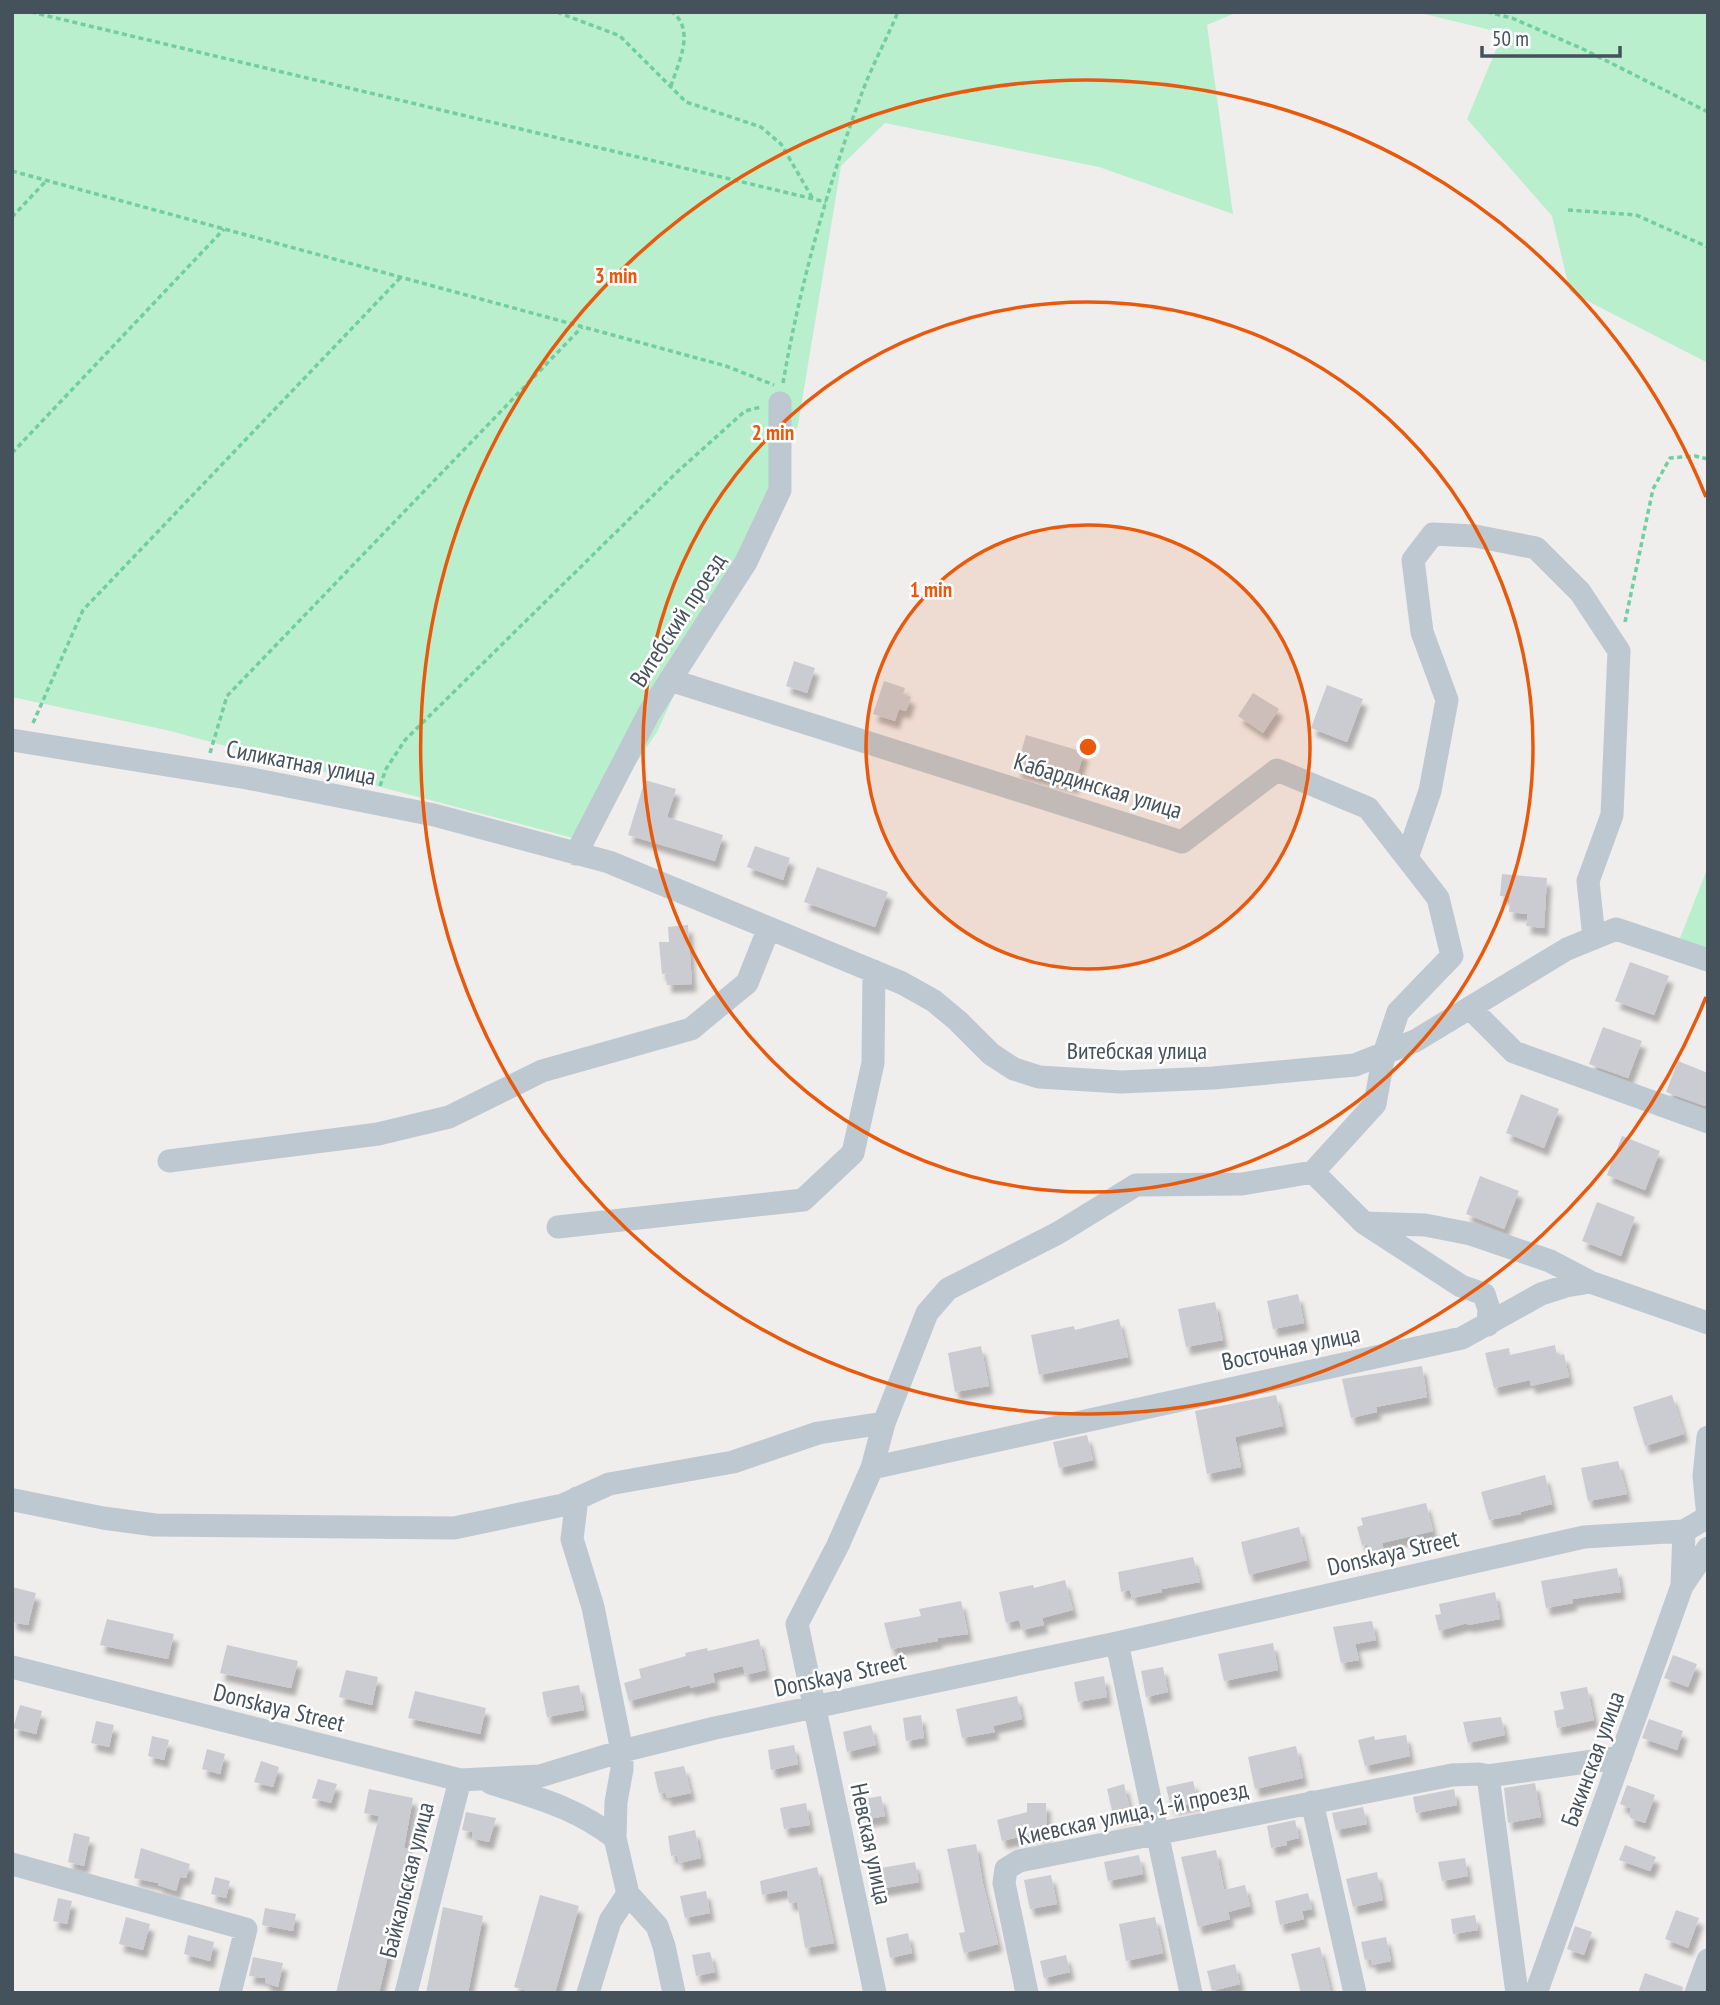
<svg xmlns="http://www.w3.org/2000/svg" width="1720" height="2005" viewBox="0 0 1720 2005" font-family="'PT Sans Narrow',sans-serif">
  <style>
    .green { fill: #baefce }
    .building { fill: #caccd2; filter: url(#shadow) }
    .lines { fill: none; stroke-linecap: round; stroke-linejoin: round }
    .path { stroke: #72cd9f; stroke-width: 3.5; stroke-dasharray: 5 3.5; stroke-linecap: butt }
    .minor { stroke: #bdc8d0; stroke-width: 23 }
    .ring { fill: none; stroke: #e8590c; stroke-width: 3.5 }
    .labels { text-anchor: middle; stroke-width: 5; stroke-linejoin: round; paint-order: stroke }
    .street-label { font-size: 24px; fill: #45515b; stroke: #fff }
    .centre { fill: #e8590c; stroke: #fff; stroke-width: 3.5 }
    .ring-label { font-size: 21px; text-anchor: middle; font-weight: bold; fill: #e8590c; stroke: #fff; stroke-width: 5; stroke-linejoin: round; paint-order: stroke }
  </style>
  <defs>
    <filter id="shadow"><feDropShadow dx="4.5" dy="8" stdDeviation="2" flood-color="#0004"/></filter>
  </defs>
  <rect width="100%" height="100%" fill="#f0eded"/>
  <path class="green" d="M12 12H1238L1207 25 1233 214 1099 167 885 123 841 166 798 425 657 732 584 841 166 730 12 697Z
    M1416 12H1708V363L1570 292 1552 216 1467 119 1503 33Z
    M1708 867V952L1678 943Z"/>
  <path class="building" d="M794 661 815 668 807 693 786 686Z
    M884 681 905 688 903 694 911 697 906 711 899 709 895 721 873 714Z
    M1327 685 1363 699 1347 742 1311 728Z
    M1253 693 1279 709 1263 733 1238 716Z
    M1026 735 1084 752 1074 786 1016 770Z
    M645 780 676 789 667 817 723 835 715 861 628 835Z
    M755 846 790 858 783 880 747 867Z
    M817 867 888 892 875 927 804 902Z
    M1502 874 1547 878 1544 928 1526 926 1528 914 1509 912 1510 896H1500Z
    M688 925 692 984 667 985V973L662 974 659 942H669L668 927Z
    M1630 962 1669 976 1654 1015 1615 1001Z
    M1603 1027 1642 1041 1628 1078 1589 1064Z
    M1678 1061 1708 1073V1099L1705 1106 1666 1092Z
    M1521 1094 1559 1109 1544 1148 1506 1133Z
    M1622 1136 1660 1151 1645 1190 1607 1175Z
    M1480 1176 1519 1191 1504 1229 1466 1214Z
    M1597 1202 1635 1217 1621 1256 1582 1241Z
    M1298 1294 1304 1323 1273 1329 1267 1301Z
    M1215 1302 1223 1340 1186 1347 1178 1309Z
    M1119 1319 1128 1357 1039 1375 1031 1335 1074 1326 1075 1330Z
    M1555 1345 1557 1356 1564 1354 1569 1377 1531 1386 1530 1380 1494 1388 1485 1353 1509 1348 1510 1355Z
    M981 1346 989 1386 955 1392 948 1353Z
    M1422 1366 1427 1397 1376 1407 1377 1412 1351 1418 1342 1379Z
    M1276 1395 1283 1426 1235 1437 1241 1467 1207 1474 1195 1411Z
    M1672 1395 1684 1434 1645 1446 1633 1407Z
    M1087 1435 1093 1460 1059 1468 1053 1442Z
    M1618 1461 1627 1494 1588 1501 1581 1468Z
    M1545 1475 1552 1504 1520 1512 1521 1514 1489 1520 1481 1492Z
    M1426 1503 1433 1531 1382 1543 1384 1551 1371 1554 1367 1544 1362 1545 1357 1527 1363 1525 1361 1518Z
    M1299 1527 1307 1560 1249 1575 1241 1542Z
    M1193 1557 1200 1582 1162 1589V1592L1132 1598 1130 1590 1121 1592 1118 1572Z
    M1617 1568 1621 1592 1572 1599 1573 1603 1546 1608 1541 1581Z
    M1065 1580 1073 1610 1042 1618 1044 1625 1022 1630 1019 1620 1006 1623 999 1592 1033 1585 1034 1588Z
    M12 1587 36 1593 28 1625 12 1622Z
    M1495 1592 1500 1619 1468 1625 1467 1623 1439 1631 1435 1615 1441 1614 1439 1604Z
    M961 1601 968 1634 938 1638V1641L891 1649 884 1623 921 1616 919 1609Z
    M107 1619 174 1634 168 1659 100 1645Z
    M1372 1621 1376 1640 1355 1644 1359 1660 1341 1663 1333 1627Z
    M759 1639 766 1670 745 1675 743 1666 713 1673 715 1682 690 1688V1685L629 1701 624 1683 641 1678 639 1669 686 1656 685 1653 707 1648 708 1651Z
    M1273 1643 1278 1670 1224 1681 1218 1654Z
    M227 1645 298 1661 291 1688 220 1673Z
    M1673 1655 1697 1664 1688 1687 1664 1678Z
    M1163 1667 1168 1692 1146 1697 1141 1671Z
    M346 1670 378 1677 372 1705 339 1697Z
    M1104 1676 1107 1697 1078 1702 1074 1682Z
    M579 1685 584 1710 547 1717 542 1692Z
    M1587 1687 1594 1720 1557 1728 1554 1711 1564 1709 1560 1692Z
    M415 1691 486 1708 480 1734 408 1718Z
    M1017 1696 1022 1719 993 1726 995 1732 962 1738 956 1709Z
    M20 1705 42 1711 36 1734 13 1728Z
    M921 1715 924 1738 906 1741 903 1718Z
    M1501 1717 1505 1735 1468 1743 1463 1722Z
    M1649 1719 1683 1731 1677 1750 1642 1738Z
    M96 1721 114 1725 109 1747 91 1743Z
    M871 1725 876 1745 847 1752 843 1732Z
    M1406 1735 1410 1756 1365 1766 1358 1740 1374 1736 1375 1740Z
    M152 1736 169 1740 164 1760 148 1756Z
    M794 1745 798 1764 771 1770 768 1750Z
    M1296 1746 1303 1778 1255 1789 1248 1757Z
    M207 1749 225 1754 220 1774 202 1769Z
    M261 1761 279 1767 273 1787 254 1782Z
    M684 1766 691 1793 667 1798 665 1792 659 1793 654 1772Z
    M318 1779 337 1784 331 1803 312 1798Z
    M1193 1781 1198 1802 1171 1807 1166 1787Z
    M1535 1783 1541 1817 1508 1823 1504 1788Z
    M1124 1784 1131 1814 1114 1818 1107 1789Z
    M1627 1785 1655 1795 1645 1823 1630 1818V1808L1620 1804Z
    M369 1789 413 1798 404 1848 413 1850 379 1993H336L379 1816 364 1813Z
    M1454 1789 1457 1805 1416 1813 1413 1797Z
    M881 1796 885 1816 863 1820 859 1800Z
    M806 1803 810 1825 784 1829 780 1808Z
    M1027 1803H1046L1047 1834 1028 1835 1002 1841 997 1820 1027 1812Z
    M1363 1807 1367 1824 1336 1830 1332 1813Z
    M466 1812 496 1818 489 1842 472 1838V1832L462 1830Z
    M1295 1820 1299 1838 1286 1841 1287 1845 1271 1848 1267 1826Z
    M695 1830 701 1858 679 1863 677 1855 671 1856 668 1836Z
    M74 1833 90 1837 84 1866 68 1862Z
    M976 1844 983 1884 998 1944 964 1953 959 1933 965 1932 947 1849Z
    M1625 1845 1656 1857 1650 1871 1619 1860Z
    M141 1848 190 1864 186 1878 180 1877 176 1891 158 1885V1883L134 1878Z
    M1216 1850 1224 1890 1245 1885 1250 1906 1228 1912 1230 1919 1198 1927 1181 1857Z
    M1139 1855 1143 1874 1108 1881 1104 1862Z
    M1465 1858 1468 1876 1442 1881 1438 1862Z
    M915 1862 919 1882 874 1890 870 1870Z
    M817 1867 834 1943 805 1948 797 1902 789 1903 787 1890 762 1895 760 1881Z
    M1377 1872 1383 1900 1353 1907 1346 1879Z
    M1051 1875 1057 1904 1030 1909 1024 1880Z
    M215 1877 230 1881 226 1898 211 1894Z
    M706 1891 710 1913 685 1918 680 1896Z
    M1308 1893 1312 1909 1302 1911 1304 1919 1280 1925 1275 1901Z
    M540 1895 579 1906 555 1993H534L514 1987Z
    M58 1898 72 1901 67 1924 53 1921Z
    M443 1907 483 1916 468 1993H426Z
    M265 1908 296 1914 293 1931 262 1925Z
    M1676 1910 1699 1918 1688 1948 1665 1939Z
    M1475 1915 1478 1930 1453 1934 1451 1919Z
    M126 1917 150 1924 143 1950 119 1944Z
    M1155 1917 1163 1953 1126 1961 1119 1924Z
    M1575 1926 1592 1932 1584 1955 1567 1949Z
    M908 1933 912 1953 890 1958 886 1938Z
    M188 1935 214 1942 210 1961 184 1954Z
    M1386 1937 1391 1961 1372 1965 1371 1959 1365 1960 1361 1942Z
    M1320 1947 1331 1993H1301L1291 1954Z
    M710 1952 715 1972 696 1976 692 1955Z
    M1066 1955 1070 1972 1044 1978 1040 1961Z
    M253 1957 283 1963 278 1987 266 1983 265 1978 249 1976Z
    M1235 1964 1240 1984 1212 1991 1207 1971Z
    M1645 1973 1683 1987 1682 1993H1638Z"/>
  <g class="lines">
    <path class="path" d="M31 12 826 202
      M557 12 620 36 686 102 761 127 781 144 813 199
      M1487 12 1512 18 1585 50 1708 112
      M671 86C678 63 696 30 672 12
      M12 171 726 366 774 385
      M1568 210 1636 215 1708 247
      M12 217 46 181
      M783 383C800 284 828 185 863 90 873 64 887 38 898 12
      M12 453 224 229
      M1625 622 1653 489 1670 458 1695 456 1708 459
      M33 723 83 610 401 277
      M210 753 227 696 582 327
      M380 786 386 769 405 740 676 473 745 411 761 407"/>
    <path class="minor" d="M670 680 1182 842 1277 770 1368 808 1438 898 1452 956 1398 1012 1384 1054 1375 1104 1313 1172 1364 1223 1461 1286 1484 1294 1489 1309 1488 1325
      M12 740 247 778 434 815 609 862 902 983 934 1001 958 1021 991 1054 1014 1069 1039 1077 1121 1082 1213 1078 1355 1065 1415 1041 1567 949 1616 929 1708 960
      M576 854 649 713 746 562 780 490V403
      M1407 858 1430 791 1447 700 1422 632 1413 560 1433 534 1475 536 1536 548 1580 592 1619 651 1612 815 1588 881 1594 938
      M1470 1008 1514 1052 1708 1122
      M169 1161 378 1134 449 1117 542 1071 691 1029 747 983 769 928
      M1364 1223 1425 1225 1471 1234 1550 1261 1590 1282 1708 1323
      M558 1227 803 1200 853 1153 873 1063 874 971
      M1708 1437 1704 1476 1708 1518
      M872 1468 1462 1338 1541 1294 1566 1286 1590 1282
      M577 1498 572 1539 593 1607 622 1751V1769L616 1802 615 1838 628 1894 657 1926 664 1946 674 1993
      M14 1500 103 1518 155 1525 454 1528 563 1505 609 1484 733 1462 818 1433 884 1423
      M1682 1586 1684 1531 1708 1517
      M1117 1643 1191 1993
      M12 1667 460 1780 540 1776 622 1751 715 1728 1117 1643 1584 1537 1684 1531
      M1488 1776 1517 1993
      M491 1783C537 1798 575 1807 615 1838
      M1312 1802 1355 1993
      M12 1864 246 1929 230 1993
      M406 1993 460 1780
      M588 1993 610 1921 628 1894
      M875 1993 797 1624 838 1545 872 1468 884 1423 927 1313 948 1289 1058 1233 1136 1185 1242 1184 1313 1172
      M1027 1993 1004 1883 1006 1869 1019 1861 1452 1775 1479 1774 1488 1776 1621 1757
      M1536 1993 1682 1586 1708 1548
      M1696 1993 1708 1960"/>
  </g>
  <circle cx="1088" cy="747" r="222" fill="#e8590c" fill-opacity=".12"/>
  <g class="ring">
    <circle cx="1088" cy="747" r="222"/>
    <circle cx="1088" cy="747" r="445"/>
    <path d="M1706 997A667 667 0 1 1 1706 497"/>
  </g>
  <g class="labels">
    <g class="street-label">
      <text transform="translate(678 620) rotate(-57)" y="8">Витебский проезд</text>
      <text transform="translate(301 763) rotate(11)" y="8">Силикатная улица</text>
      <text transform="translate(1098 786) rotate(17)" y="8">Кабардинская улица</text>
      <text x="1137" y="1059">Витебская улица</text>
      <text transform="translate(1291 1348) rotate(-12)" y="8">Восточная улица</text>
      <text transform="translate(1393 1553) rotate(-13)" y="8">Donskaya Street</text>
      <text transform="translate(840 1675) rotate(-12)" y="8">Donskaya Street</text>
      <text transform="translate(279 1708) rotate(14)" y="8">Donskaya Street</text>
      <text transform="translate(1593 1759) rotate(-70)" y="8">Бакинская улица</text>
      <text transform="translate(1133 1813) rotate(-12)" y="8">Киевская улица, 1-й проезд</text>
      <text transform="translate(871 1844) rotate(78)" y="8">Невская улица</text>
      <text transform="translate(407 1880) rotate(-76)" y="8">Байкальская улица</text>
    </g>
  </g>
  <circle cx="1088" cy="747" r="10" class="centre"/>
  <g class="ring-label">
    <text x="616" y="283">3 min</text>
    <text x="773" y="440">2 min</text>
    <text x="931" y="597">1 min</text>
  </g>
  <rect width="1720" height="2005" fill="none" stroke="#45515b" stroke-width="28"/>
  <path d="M1482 46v10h138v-10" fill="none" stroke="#45515b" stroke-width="3.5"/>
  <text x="1492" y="46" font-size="21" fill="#45515b" stroke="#ffffff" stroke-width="5" paint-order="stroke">50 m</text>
</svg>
